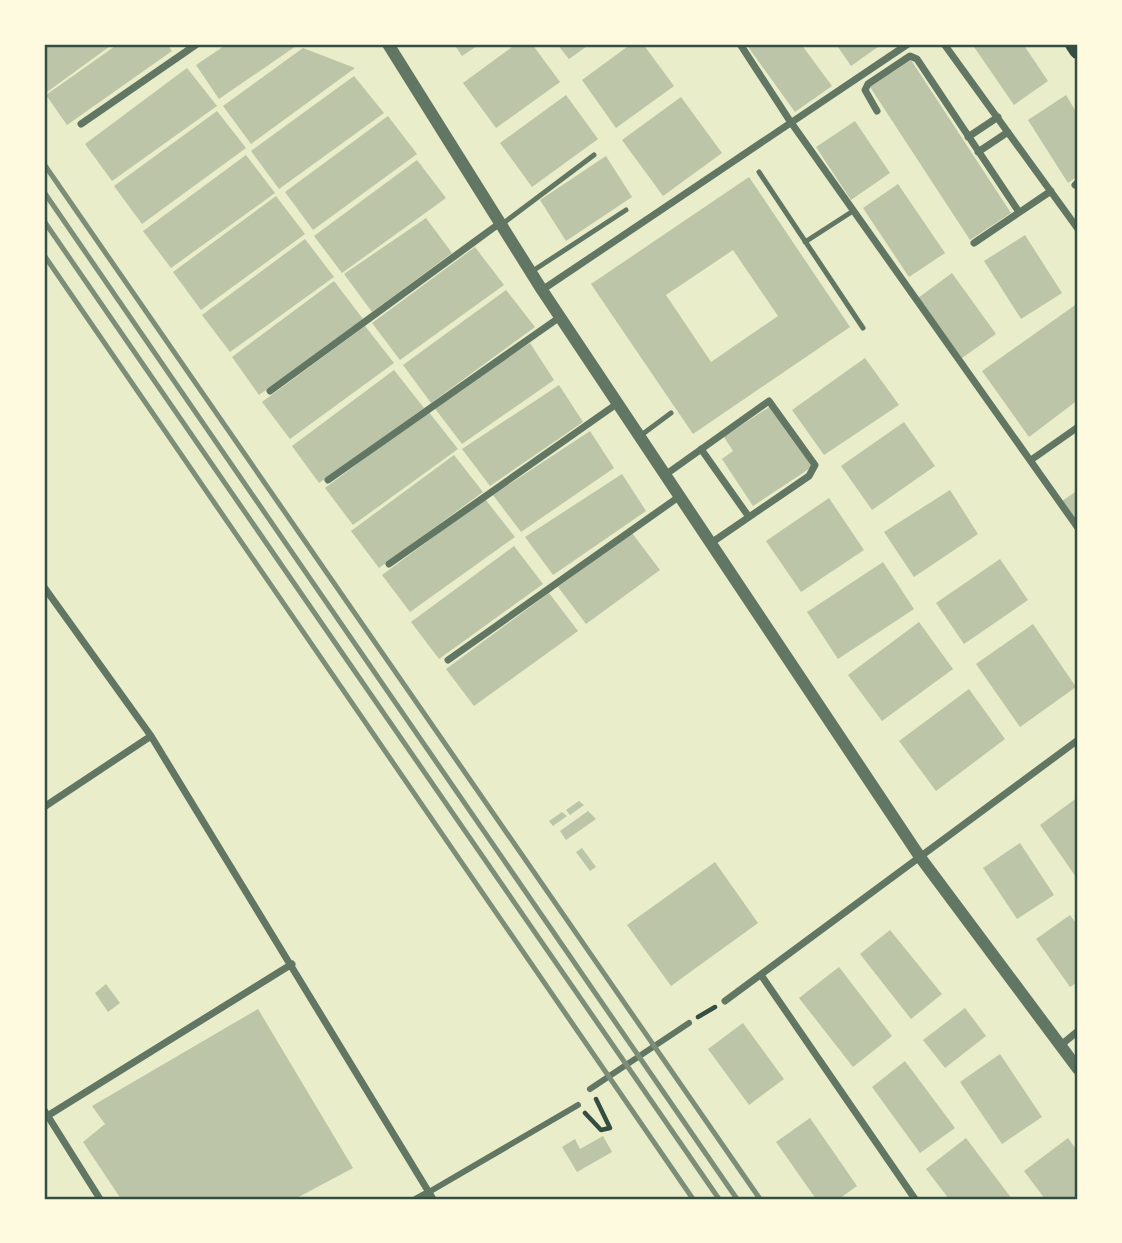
<svg xmlns="http://www.w3.org/2000/svg" width="1122" height="1243" viewBox="0 0 1122 1243" font-family="Helvetica,sans-serif">
  <style>
    .building { fill: #bcc5a7; fill-rule: evenodd }
    .lines { fill: none; stroke-linecap: round; stroke-linejoin: round }
    .path { stroke: #344e41; stroke-width: 4.5 }
    .service { stroke: #617663; stroke-width: 5 }
    .pedestrian { stroke: #617663; stroke-width: 6 }
    .minor { stroke: #617663; stroke-width: 7 }
    .tertiary { stroke: #617663; stroke-width: 12 }
    .primary { stroke: #344e41; stroke-width: 18 }
    .rail { stroke: #7c8e77; stroke-width: 5 }
    .neatline { fill: none; stroke: #344e41; stroke-width: 2.5 }
  </style>
  <rect width="100%" height="100%" fill="#e9edc9"/>
  <path class="building" d="M44 44H113L47 92 44 88Z
    M118 44H167L172 51 67 125 46 95Z
    M227 44H299L219 99 196 65Z
    M454 44H480L462 56Z
    M516 44H532L560 82 496 128 463 83Z
    M557 44H590L569 59Z
    M631 44H643L674 86 616 128 582 80Z
    M746 44H801L832 86 795 112Z
    M836 44H882L851 66Z
    M972 44H1023L1048 81 1014 105Z
    M303 48 355 68 251 144 223 106Z
    M911 60 1011 213 970 240 870 87Z
    M187 68 217 106 112 181 85 144Z
    M354 76 384 113 279 189 251 151Z
    M566 95 598 139 532 187 500 143Z
    M1066 95 1078 115V176L1068 183 1028 120Z
    M681 97 722 153 663 196 622 140Z
    M217 111 246 148 142 224 114 186Z
    M388 116 417 154 313 230 285 192Z
    M855 121 890 173 851 200 816 147Z
    M246 155 275 193 171 268 143 231Z
    M606 156 632 197 566 241 540 200Z
    M417 160 446 198 342 273 314 236Z
    M749 177 850 327 693 434 591 284ZM733 250 778 316 711 362 666 295Z
    M898 184 945 253 909 277 863 208Z
    M276 196 305 234 201 310 173 272Z
    M426 218 452 253 372 312 344 274Z
    M1025 235 1062 293 1021 319 984 261Z
    M305 239 334 277 230 352 202 315Z
    M475 247 504 285 400 360 372 323Z
    M952 273 996 334 962 358 918 298Z
    M334 281 363 319 259 395 232 357Z
    M506 290 535 327 431 403 403 365Z
    M1078 303V400L1029 437 982 371Z
    M365 326 394 363 290 439 262 402Z
    M530 343 554 380 462 444 433 406Z
    M865 358 899 405 824 455 792 410Z
    M394 370 424 408 319 483 292 446Z
    M559 385 583 422 490 486 462 449Z
    M772 405 812 467 753 506 722 459 733 451 724 437Z
    M428 411 458 449 353 525 325 488Z
    M904 422 935 466 872 510 841 466Z
    M590 431 614 468 521 532 493 495Z
    M454 455 483 492 379 568 351 531Z
    M622 474 646 511 553 575 525 537Z
    M950 490 978 534 914 577 884 532Z
    M1078 490V525L1062 501Z
    M829 498 864 550 801 592 766 541Z
    M485 499 515 537 410 612 382 575Z
    M632 533 660 570 586 624 558 587Z
    M514 546 543 584 439 659 411 622Z
    M1000 559 1028 600 964 644 936 603Z
    M883 562 914 609 838 659 807 612Z
    M549 593 578 631 474 706 446 669Z
    M919 622 953 669 882 721 848 675Z
    M1033 624 1076 687 1020 727 976 664Z
    M969 689 1005 739 936 791 899 741Z
    M1078 797V880L1040 825Z
    M579 801 584 805 570 815 566 810Z
    M588 811 596 819 566 840 560 831Z
    M562 812 567 816 553 826 549 821Z
    M1020 843 1054 895 1017 919 983 868Z
    M582 848 596 867 590 871 576 852Z
    M715 862 758 923 671 986 627 925Z
    M1070 915 1078 926V982L1070 987 1036 939Z
    M890 930 942 994 911 1019 860 954Z
    M839 967 892 1036 853 1067 799 998Z
    M106 984 120 1003 108 1012 95 993Z
    M965 1008 986 1036 945 1068 923 1040Z
    M258 1009 353 1168 295 1199H121L83 1142 105 1124 92 1106Z
    M743 1023 784 1079 749 1105 708 1049Z
    M1000 1054 1042 1117 1002 1144 960 1082Z
    M905 1061 955 1128 920 1153 872 1087Z
    M810 1118 857 1186 839 1199H816L776 1142Z
    M603 1136 612 1152 577 1172 562 1147 575 1139 580 1149Z
    M966 1138 1012 1199H949L926 1169Z
    M1068 1138 1078 1152V1199H1045L1024 1171Z"/>
  <g class="lines">
    <path class="path" d="M698 1017 715 1007
      M585 1113 601 1130 610 1128 596 1099"/>
    <path class="service" d="M759 172 863 328
      M501 225 594 155
      M805 242 853 211
      M531 272 626 210
      M640 436 671 413"/>
    <path class="pedestrian" d="M590 1089 689 1023
      M429 1192 578 1105"/>
    <path class="minor" d="M740 44 790 121 1078 528
      M944 44 1078 229
      M877 111 865 90 868 84 910 56 917 59 1019 212
      M81 124 197 44
      M968 137 998 117
      M978 152 1008 132
      M1075 185 1078 182
      M974 243 1051 191
      M542 290 908 44
      M270 391 500 223
      M701 449 749 517
      M1031 460 1078 427
      M665 475 769 401 815 465 809 476 711 543
      M328 480 560 317
      M389 564 618 403
      M44 587 151 736 433 1199
      M448 660 680 496
      M44 807 151 736
      M761 975 915 1199
      M725 1001 1078 740
      M1061 1045 1078 1031
      M44 1110 100 1199
      M44 1118 292 964
      M416 1199 429 1192"/>
    <path class="tertiary" d="M388 44 542 290 920 857 1078 1069"/>
    <path class="primary" d="M1074 44 1078 50"/>
    <path class="rail" d="M44 164 760 1199
      M44 192 737 1199
      M44 221 719 1199
      M44 255 693 1199"/>
  </g>
  <rect width="1122" height="1243" fill="none" stroke="#fefae0" stroke-width="91"/>
  <rect x="46" y="46" width="1030" height="1152" class="neatline"/>
</svg>
